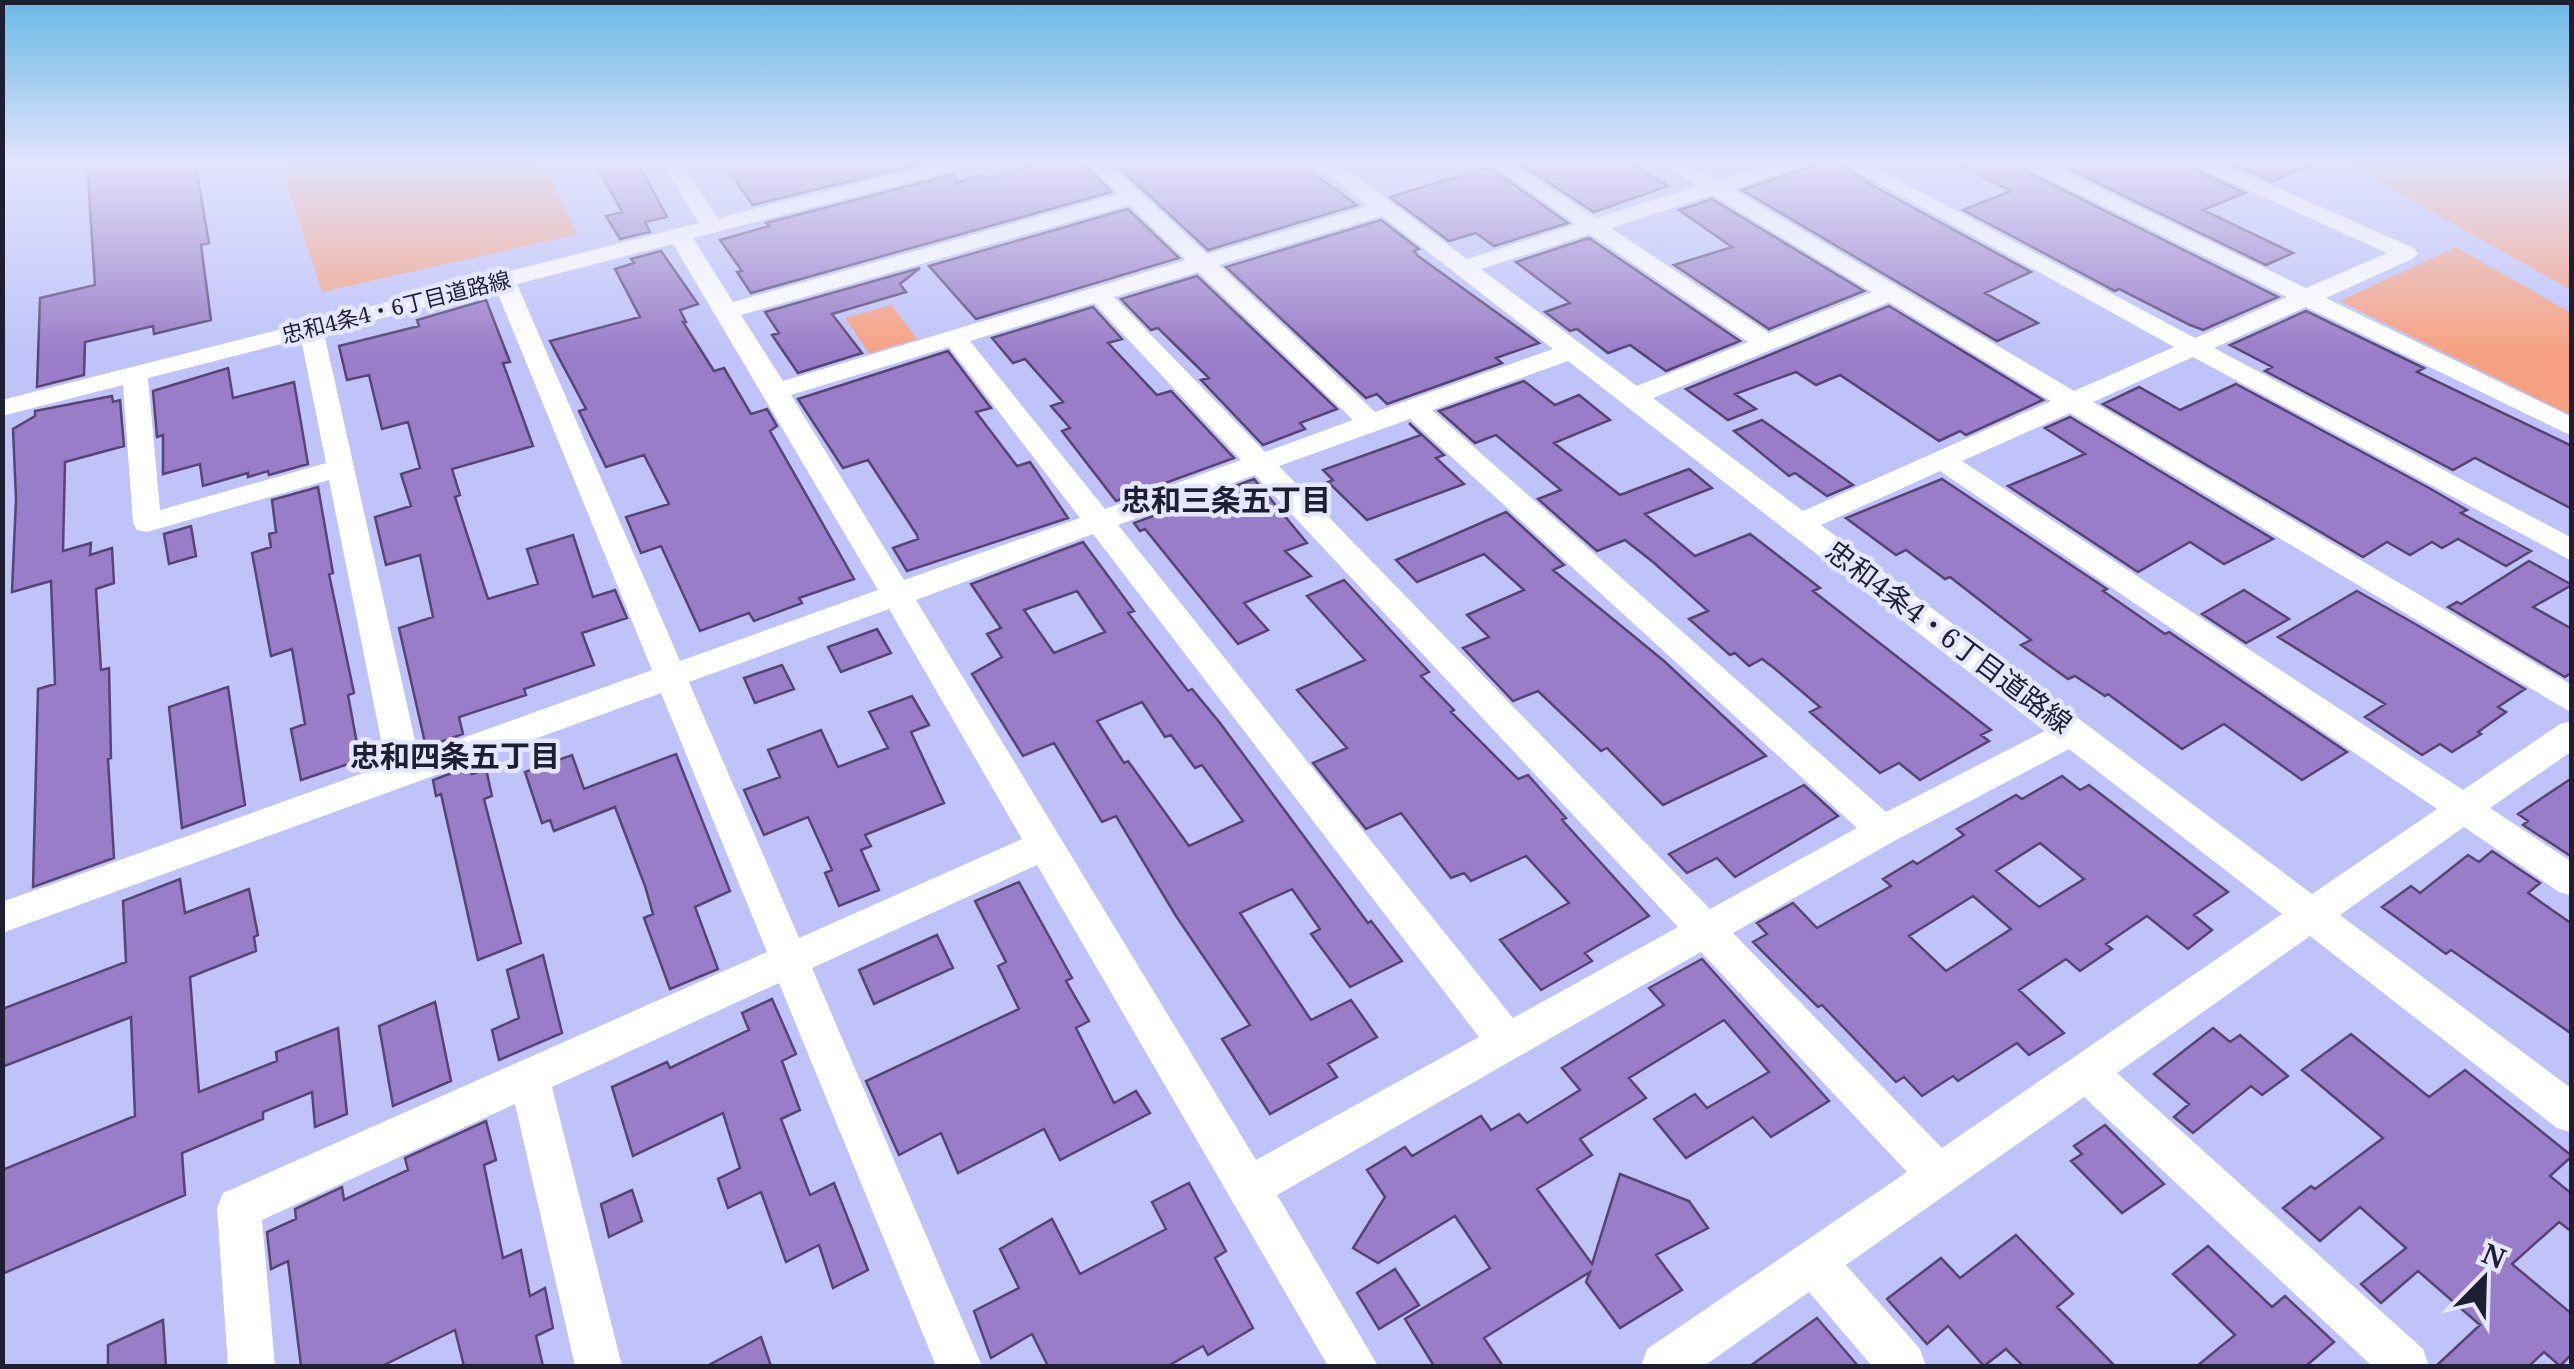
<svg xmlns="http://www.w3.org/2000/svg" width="2574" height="1369" viewBox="0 0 2574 1369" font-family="'Noto Serif','Noto Sans JP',serif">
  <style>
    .green { fill: #f6a181 }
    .building { fill: #9a7dc8; stroke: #564572; stroke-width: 2.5; fill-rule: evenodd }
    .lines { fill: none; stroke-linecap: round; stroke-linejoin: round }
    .minor { fill: #fff; fill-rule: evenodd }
    .labels { text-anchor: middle; stroke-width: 9; stroke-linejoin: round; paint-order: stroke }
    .far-street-label { font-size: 22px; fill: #1e1f33; stroke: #e5e7fe }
    .street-label { font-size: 28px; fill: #1e1f33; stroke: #e5e7fe }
    .neighbourhood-label { font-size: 30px; font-weight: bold; fill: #1e1f33; stroke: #e5e7fe }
  </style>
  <rect width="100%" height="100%" fill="#bfc3f9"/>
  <path class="green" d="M280 162H542L578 234 322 292Z
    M2344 162H2571V290Z
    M2456 247 2571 313V415L2340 301Z
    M891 305 917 339 869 353 845 318Z"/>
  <path class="building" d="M87 162H195L209 243 201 245 211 320 154 334 153 326 85 342 84 375 37 387 40 298 95 285Z
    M595 162H637L667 217 645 222 650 232 620 239 606 216 622 212Z
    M722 162H928L753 205Z
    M1044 162H1082L1111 192 751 293 737 272 742 271 720 240 769 226 766 223 955 174 956 183 981 175 985 179Z
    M1113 162H1298L1357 205 1208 250Z
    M1517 162H1629L1668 186 1594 212Z
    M1823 162H1837L1872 185 2031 272 1985 293 2038 323 1997 341 1742 190Z
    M1955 162H2016L2021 169 2278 297 2203 330 2190 325 2119 289 2115 291 1963 210 2011 191Z
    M2054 162H2188L2193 169 2245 193 2203 210 2293 253 2266 265Z
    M2227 162H2318L2272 181Z
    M1489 167 1568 223 1494 246 1476 233 1449 241 1390 197Z
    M1712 199 1864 291 1769 329 1674 265 1732 247 1679 210Z
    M1128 209 1179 258 976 319 929 266Z
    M1381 220 1419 249 1414 251 1418 256 1539 343 1496 358 1502 363 1387 404 1377 394 1366 398 1226 267Z
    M1589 238 1740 341 1666 371 1630 345 1608 353 1577 329 1570 331 1545 312 1570 303 1516 262Z
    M661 251 698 304 680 310 686 322H683L714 371 724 368 751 414 767 409 777 426 770 431 854 579 799 598 802 603 754 621 749 613 700 631 661 546 641 553 626 517 669 504 644 455 606 467 579 411 586 409 550 341 640 317 615 269 634 263 631 259Z
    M920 268 900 284 906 292 832 314 862 353 798 373 772 335 779 333 765 312Z
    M1197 276 1337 409 1300 423 1305 429 1263 445 1201 380 1209 378 1158 328 1151 330 1121 299Z
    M486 300 510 362 503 363 533 446 452 469 460 495 455 497 488 599 538 584 527 549 573 535 593 597 615 590 627 618 582 633 594 665 524 689 526 695 459 717 463 734 426 747 399 628 433 617 420 555 386 565 375 517 411 506 401 474 420 468 408 422 382 429 369 375 347 380 339 346 419 326 417 320Z
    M1889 306 2043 400 1966 435 1960 431 1939 441 1840 375 1816 385 1796 372 1735 394 1756 409 1728 420 1686 389Z
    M1093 307 1122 339 1108 343 1157 395 1171 391 1234 458 1116 501 1062 431 1070 428 1051 406 1063 402 1025 359 1013 363 992 338Z
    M2306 311 2424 368 2417 372 2572 446V509L2475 458 2453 470 2265 371 2272 367 2230 345Z
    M948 351 991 408 976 412 1017 466 1030 462 1068 518 907 571 893 548 918 539 917 535 868 460 843 468 798 399Z
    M228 368 233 398 294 382 308 464 269 475 268 471 248 477V473L203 486 200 464 163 474V435L157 437 153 391Z
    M1524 381 1555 405 1579 395 1610 420 1554 443 1620 495 1689 469 1712 488 1645 514 1695 556 1750 534 1820 588 1813 591 1991 730 1981 735 1989 741 1920 780 1899 763 1880 773 1810 712 1820 707 1774 668 1762 659 1749 666 1735 653 1730 655 1689 619 1708 611 1653 562 1625 540 1597 551 1538 499 1561 490 1496 435 1475 443 1439 411Z
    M2236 384 2429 488 2467 510 2461 513 2531 551 2506 566 2458 539 2442 548 2432 542 2410 555 2387 542 2363 557 2103 404 2139 387 2180 410Z
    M112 396 113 402 120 400 124 446 65 462 63 551 91 543 90 555 112 548 114 583 96 589 101 670 109 668 111 758 108 759 114 858 33 887 38 689 55 684 51 581 12 592 16 499 13 429 35 416V411Z
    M2070 417 2273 539 2224 564 2190 542 2138 572 2008 486 2085 454 2045 428Z
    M1762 420 1821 462 1853 485 1827 496 1795 473 1789 476 1734 431Z
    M1409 423 1444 455 1436 458 1464 484 1367 520 1328 482 1333 480 1323 470 1421 435Z
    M1254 479 1307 543 1285 551 1311 576 1244 603 1268 630 1238 644 1145 529 1140 531 1134 523Z
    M1942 479 2107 589 2103 591 2165 634 2169 632 2347 752 2302 780 2224 724 2182 749 2108 694 2105 696 2075 676 2068 679 2021 645 2031 640 1950 577 1945 579 1906 550 1896 555 1846 518Z
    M318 487 333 573 329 574 354 693 348 695 360 760 301 780 291 729 305 724 292 649 271 656 252 553 271 547 269 534 276 532 272 500Z
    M1506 512 1564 565 1553 570 1664 661 1766 756 1663 805 1607 748 1601 751 1538 691 1513 701 1463 648 1489 637 1467 615 1524 590 1484 554 1417 582 1396 560Z
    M191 526 196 556 169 564 164 534Z
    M1083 542 1134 611 1128 613 1188 691 1192 689 1220 723 1368 923 1371 921 1402 961 1350 987 1311 934 1320 929 1292 889 1240 913 1311 1020 1351 1000 1377 1037 1328 1064 1337 1077 1270 1114 1222 1039 1250 1025 1176 916 1116 816 1102 822 1054 743 1023 756 972 674 1002 657 987 634 1001 628 971 584ZM1077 591 1105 632 1054 653 1024 610ZM1142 702 1165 737 1171 735 1195 768 1202 765 1243 821 1189 846 1128 761 1124 763 1097 721Z
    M2529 561 2572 585 2533 607 2572 629V672L2565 677 2448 607 2457 602 2461 604Z
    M1344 580 1429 672 1421 676 1454 710 1451 712 1518 779 1528 775 1566 818 1562 820 1649 916 1585 953 1592 961 1541 990 1500 940 1569 903 1526 856 1471 881 1464 873 1451 878 1401 813 1366 829 1313 763 1347 748 1297 690 1365 660 1307 596Z
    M2244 590 2289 619 2246 643 2202 614Z
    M2357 591 2417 625 2525 689 2498 707 2506 712 2478 732 2481 734 2452 752 2440 744 2422 755 2365 717 2385 704 2278 637Z
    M877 629 891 653 841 672 828 647Z
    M782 665 794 689 755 703 744 678Z
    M228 687 245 805 182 828 169 707Z
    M912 696 929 725 911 732 944 803 865 835 871 846 861 850 879 890 839 906 825 873 832 870 808 817 764 835 744 790 780 777 768 750 821 730 838 767 888 748 869 712Z
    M676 754 730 891 695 907 718 969 670 989 644 918 653 914 645 886 615 807 554 831 550 820 542 823 525 772 572 755 584 789Z
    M471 766 472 774 486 769 492 796 484 799 521 943 478 960 441 794 436 796 433 780Z
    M2062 776 2080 790 2089 785 2228 892 2194 915 2212 930 2188 949 2147 916 2106 944 2112 949 2080 971 2066 959 2019 990 2064 1033 2029 1055 2017 1043 1958 1081 1953 1076 1922 1096 1904 1077 1896 1082 1822 1005 1818 1007 1753 942 1767 934 1757 923 1793 903 1817 928 1891 886 1883 879 1913 861 1917 864 1964 835 1957 829 2016 795 2022 799ZM2040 843 2084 879 2039 907 1996 871ZM1973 896 2011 929 1946 971 1909 936Z
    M2572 778V857L2523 825 2528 821 2518 814Z
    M1804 785 1838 816 1735 877 1717 858 1687 873 1669 854Z
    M2492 851 2540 883 2528 893 2572 924V1034L2451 950 2446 954 2382 907 2411 886 2420 893 2468 855 2479 862Z
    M180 879 185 913 249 889 258 935 254 937 256 951 190 977 199 1092 277 1061 276 1052 338 1028 347 1114 315 1127 312 1092 263 1112V1119L182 1153 185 1195 2 1274V1170L135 1116 131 1017 2 1067V1009L126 962 123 901Z
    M1019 882 1072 978 1066 981 1089 1021 1076 1028 1114 1103 1136 1091 1150 1113 1060 1160 1044 1129 958 1173 941 1133 899 1155 866 1081 1019 1009 998 966 1006 962 975 901Z
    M937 935 953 968 874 1004 859 970Z
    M543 955 562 1033 499 1060 492 1030 519 1018 507 970Z
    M1702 959 1829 1101 1771 1137 1753 1117 1686 1158 1654 1119 1695 1094 1707 1108 1769 1072 1724 1020 1629 1078 1646 1098 1580 1139 1592 1155 1537 1189 1592 1264 1620 1174 1689 1201 1708 1228 1656 1255 1682 1290 1620 1328 1586 1282 1590 1272 1484 1338 1503 1366H1434L1405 1319 1490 1268 1455 1216 1378 1263 1353 1248 1385 1197 1367 1170 1405 1147 1412 1156 1481 1116 1491 1130 1519 1114 1527 1123 1580 1090 1562 1068 1664 1005 1649 988Z
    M772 999 796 1054 782 1061 800 1110 781 1119 810 1195 834 1183 868 1270 833 1288 819 1245 786 1262 761 1192 728 1208 718 1179 740 1168 723 1113 633 1156 612 1087 667 1062 670 1068 749 1030 742 1013Z
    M435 1002 451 1081 393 1106 379 1026Z
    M2213 1028 2230 1042 2240 1035 2288 1076 2262 1095 2251 1086 2193 1133 2174 1117 2189 1104 2154 1074Z
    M2351 1034 2429 1097 2465 1070 2572 1156 2550 1176 2572 1194V1232L2559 1222 2512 1264 2572 1314V1354L2560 1366 2544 1352 2529 1366H2436L2480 1325 2418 1271 2381 1303 2361 1284 2406 1248 2360 1207 2320 1241 2283 1208 2311 1186 2315 1189 2383 1138 2302 1070Z
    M486 1121 496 1160 484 1165 503 1258 521 1250 530 1296 545 1288 553 1328 536 1336 543 1366H464L455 1330 382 1366H301L288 1261 271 1269 267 1232 296 1219 295 1209 342 1187 344 1200 408 1170 405 1158Z
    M2105 1125 2164 1184 2122 1213 2071 1161 2082 1154 2074 1146Z
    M1189 1183 1226 1251 1215 1258 1253 1328 1208 1355 1203 1346 1168 1366H1048L1032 1334 991 1358 974 1311 1019 1288 1000 1249 1052 1219 1080 1274 1166 1229 1152 1202Z
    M632 1190 642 1221 609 1237 601 1204Z
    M2016 1235 2073 1294 2057 1307 2115 1366H2023L2006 1349 1984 1366 1948 1326 1927 1344 1887 1299 1941 1258 1960 1278Z
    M2208 1246 2272 1307 2285 1296 2334 1342 2306 1366H2197L2235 1335 2173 1274Z
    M1395 1269 1419 1305 1379 1329 1357 1293Z
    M1817 1318 1858 1366H1750Z
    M163 1320 166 1366H108V1345Z
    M761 1337 771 1366H707Z"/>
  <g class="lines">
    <path class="minor" d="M661 162H681L718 218 942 162H976L972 166 693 238 733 302 1118 194 1086 162H1108L1207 254 1368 206 1314 162H1338L1467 259 1576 224 1488 162H1511L1596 218 1697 186 1662 162H1686L1717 180 1776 162H1806L1803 166 1733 189 2074 391 2174 347 1840 162H1865L2195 338 2287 297 2023 166 2020 162H2046L2306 288 2387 253 2195 166 2192 162H2219L2414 248 2418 253 2414 258 2326 298 2572 417V436L2306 307 2214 348 2572 538V561L2193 357 2093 402 2572 685V713L2070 413 1962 461 2463 790 2560 724 2572 721V751L2490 808 2572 862V896L2559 892 2464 827 2340 915 2572 1089V1133L2557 1128 2310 936 2117 1073 2423 1349 2429 1366H2372L2084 1097 1846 1265 1920 1349 1926 1366H1872L1809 1292 1704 1366H1641L1647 1349 1907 1172 1701 952 1277 1195 1378 1366H1328L1037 865 812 968 982 1366H936L779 983 552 1087 622 1366H575L515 1104 262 1220 275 1366H228L217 1208 223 1193 767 952 661 693 2 933V902L386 765 329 480 147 532 137 530 133 523 123 385 2 416V400L699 223ZM1712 195 1872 292 1769 333 1611 228ZM1129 205 1186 260 783 381 741 315ZM1382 216 1553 349 1375 412 1219 265ZM1590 234 1748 342 1637 386 1481 269ZM673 244 878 590 680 661 517 284ZM1198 272 1353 420 1265 452 1114 297ZM496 289 652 670 418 754 324 333ZM1889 302 2051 401 1803 511 1653 398ZM1094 303 1241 460 1105 509 970 341ZM301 339 326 463 160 510 148 378ZM949 347 1080 518 904 580 791 395ZM1568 361 2045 731 1886 812 1432 410ZM1410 419 1857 828 1710 909 1279 466ZM1940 471 2437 809 2312 894 1821 525ZM1255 475 1678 927 1513 1018 1118 525ZM1093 534 1479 1037 1256 1160 916 600ZM889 609 1022 839 799 938 689 682ZM2069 749 2282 914 1942 1148 1733 933 1896 840Z"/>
  </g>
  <linearGradient id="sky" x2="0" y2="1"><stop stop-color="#6ab9e6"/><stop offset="0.46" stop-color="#e2e4fc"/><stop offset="1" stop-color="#e2e4fc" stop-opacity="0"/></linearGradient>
  <rect width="2574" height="353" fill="url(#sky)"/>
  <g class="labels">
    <g class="far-street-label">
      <text transform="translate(396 307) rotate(-14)" y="8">忠和4条4・6丁目道路線</text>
    </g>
    <g class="street-label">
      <text transform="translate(1949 637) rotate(37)" y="10">忠和4条4・6丁目道路線</text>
    </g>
    <g class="neighbourhood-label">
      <text x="1226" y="511">忠和三条五丁目</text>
      <text x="455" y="767">忠和四条五丁目</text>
    </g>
  </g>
  <rect width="2574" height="1369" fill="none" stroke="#1e1f33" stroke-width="10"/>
  <g transform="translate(2484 1279) rotate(23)" stroke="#e5e7fe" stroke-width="8" paint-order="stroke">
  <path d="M0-8L18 38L0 25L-18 38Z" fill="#1e1f33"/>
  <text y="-15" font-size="28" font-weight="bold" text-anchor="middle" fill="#1e1f33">N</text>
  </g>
</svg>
